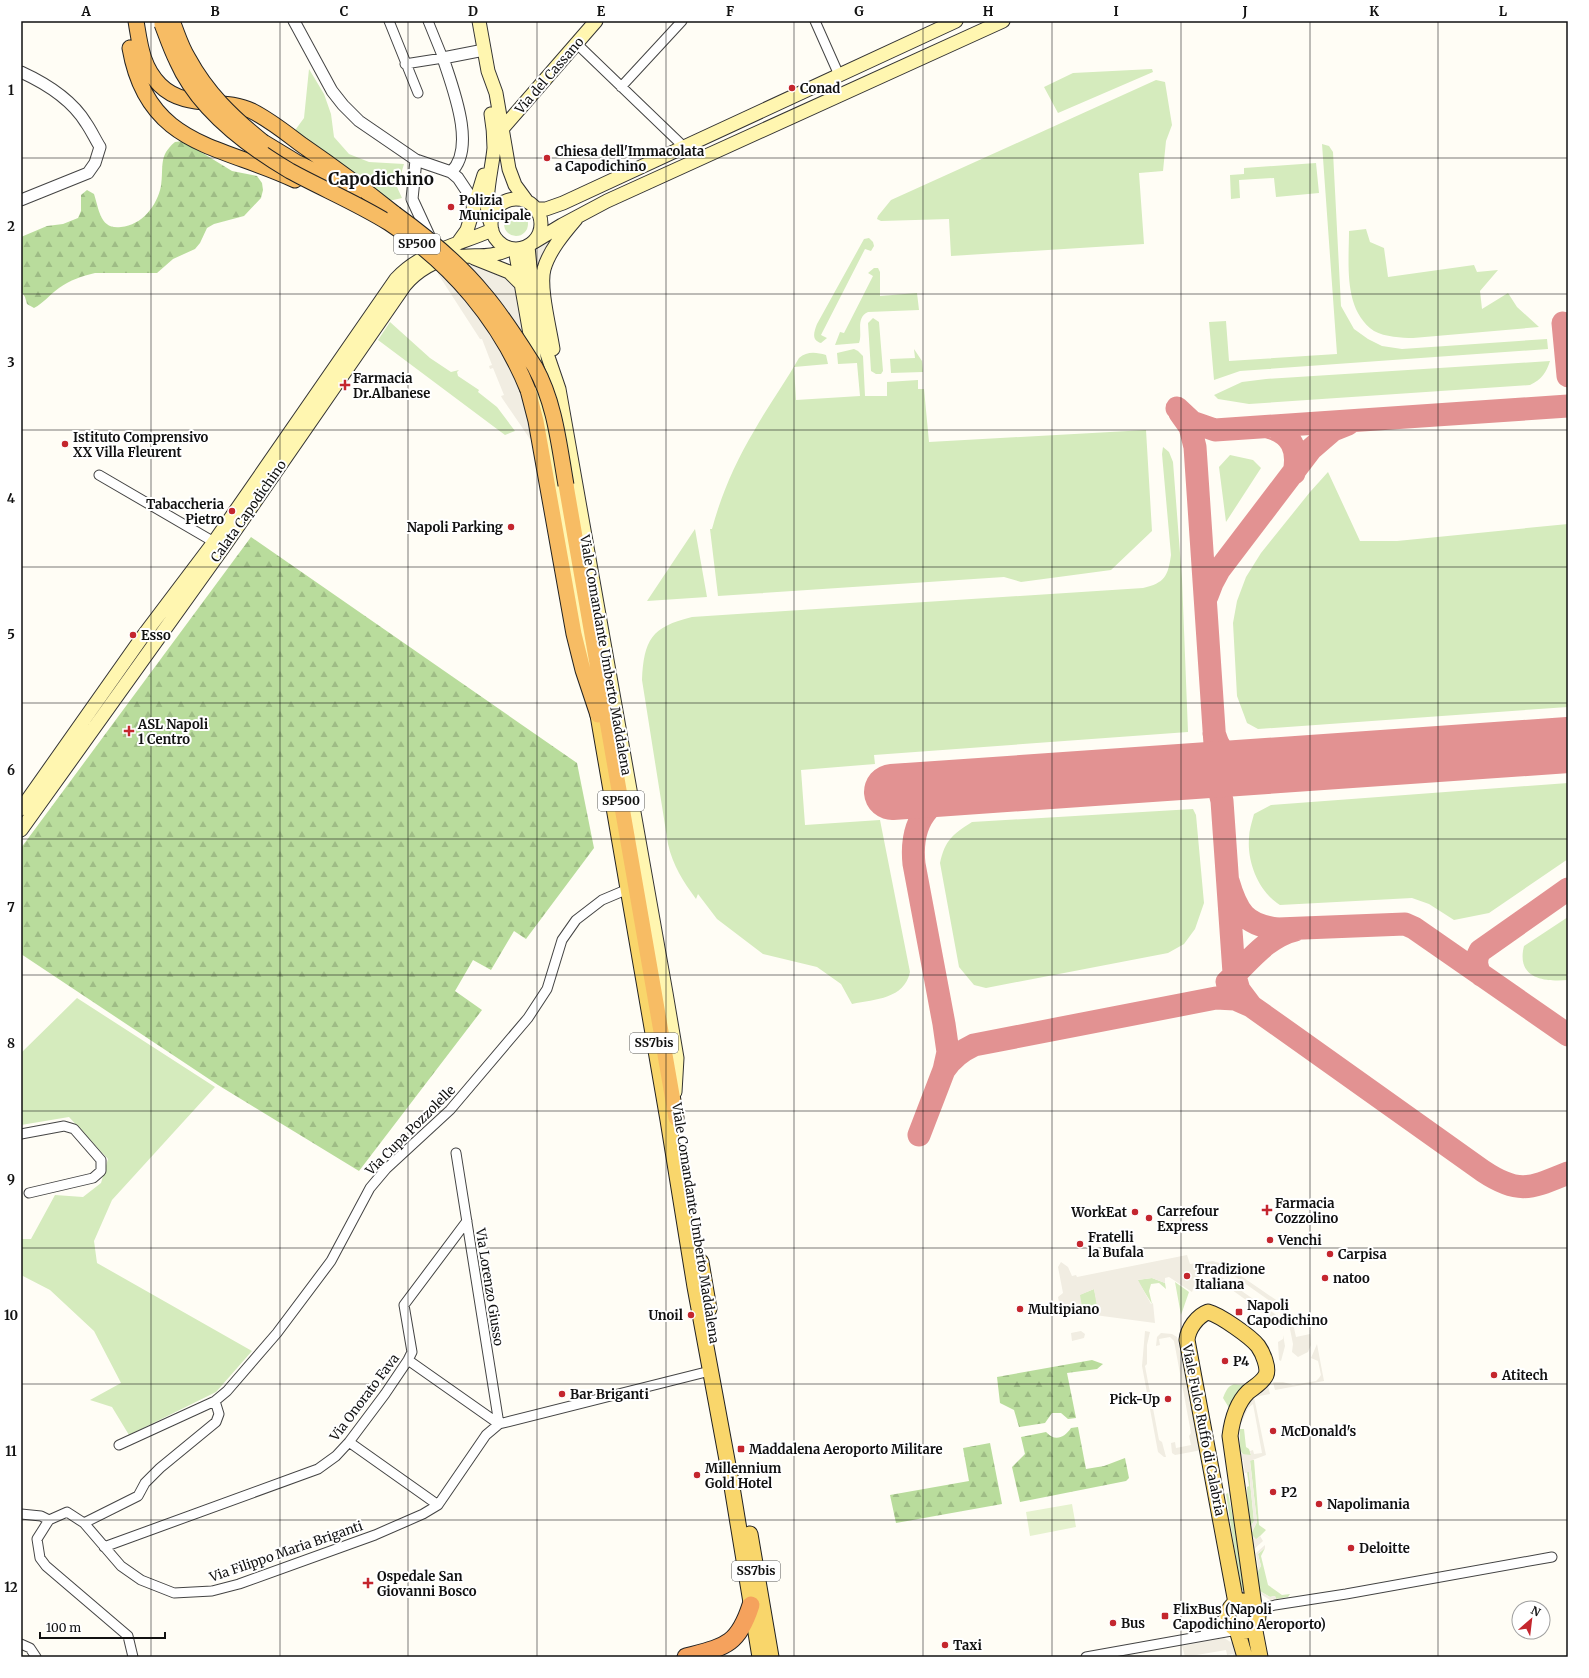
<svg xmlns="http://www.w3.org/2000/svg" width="1589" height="1678" viewBox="0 0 1589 1678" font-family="Merriweather,serif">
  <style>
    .green { fill: #d5ebbd }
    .forest { fill: url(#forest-firs) }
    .pitch { fill: #e6f2cf }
    .plaza { fill: #f1ede2; fill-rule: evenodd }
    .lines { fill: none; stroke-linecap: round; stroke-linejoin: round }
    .taxiway { stroke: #e29292; stroke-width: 23 }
    .runway { stroke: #e29292; stroke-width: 56 }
    .minor-casing { stroke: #444; stroke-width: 11 }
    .tertiary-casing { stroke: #444; stroke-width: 13 }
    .secondary-casing { stroke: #333; stroke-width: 15 }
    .primary-casing { stroke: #222; stroke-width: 17 }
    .trunk-casing { stroke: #222; stroke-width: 17 }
    .motorway-casing { stroke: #222; stroke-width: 19 }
    .minor { stroke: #fff; stroke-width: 9 }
    .tertiary { stroke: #fff; stroke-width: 11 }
    .secondary { stroke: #fff6b0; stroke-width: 13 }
    .primary { stroke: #f9d66b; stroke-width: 15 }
    .trunk { stroke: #f7bc64; stroke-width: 15 }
    .motorway { stroke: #f5a25d; stroke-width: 17 }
    .trunk-bridge-casing { stroke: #222; stroke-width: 17; stroke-linecap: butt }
    .trunk-bridge { stroke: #f7bc64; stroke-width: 15 }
    .grid { fill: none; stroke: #111; stroke-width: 1; stroke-opacity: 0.55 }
    .poi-dot { fill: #c4262e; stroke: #fff; stroke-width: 1.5 }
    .labels { text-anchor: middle; stroke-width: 4; stroke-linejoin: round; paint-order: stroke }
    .shield { fill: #fff; stroke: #585858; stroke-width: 1 }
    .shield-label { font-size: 12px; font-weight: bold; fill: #111 }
    .street-label { font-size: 13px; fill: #111; stroke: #fff }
    .poi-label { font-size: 13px; font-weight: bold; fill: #111; stroke: #fff; text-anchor: start }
    .district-label { font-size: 17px; font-weight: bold; fill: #111; stroke: #fff }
    .neatline { fill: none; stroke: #111; stroke-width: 1.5 }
    .grid-label { font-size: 13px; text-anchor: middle; font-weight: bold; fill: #111 }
  </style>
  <defs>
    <pattern id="forest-firs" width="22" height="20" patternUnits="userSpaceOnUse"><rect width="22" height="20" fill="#b9dc9c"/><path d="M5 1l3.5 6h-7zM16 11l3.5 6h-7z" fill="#9ebc85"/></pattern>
  </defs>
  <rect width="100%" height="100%" fill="#fffdf5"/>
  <path class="green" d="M309 69 324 94 331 114 334 137 349 154 369 162 404 164 397 187 402 198 389 201 293 133 304 118Z
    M1152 69 1153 72 1058 113 1044 87 1073 73Z
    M1156 80 1165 82 1172 125 1166 141 1163 171 1139 173 1144 244 951 256 949 219 881 221 877 219 878 216 891 200Z
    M1322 144 1329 146 1333 152 1341 306 1354 329 1368 339 1382 346 1402 349 1547 339 1548 349 1240 371 1214 380 1209 322 1226 321 1229 361 1337 354Z
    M1316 163 1319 193 1276 197 1274 178 1239 180 1240 198 1231 199 1230 175 1244 174V168Z
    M504 224a12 12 0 1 1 24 0a12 12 0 1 1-24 0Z
    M1366 229 1370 242 1384 248 1388 277 1474 265 1477 272 1498 270 1480 291 1482 309 1508 293 1517 307 1539 327 1413 338C1402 338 1385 337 1374 331 1343 310 1349 264 1349 231Z
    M869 238 873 242 874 246 871 251 865 249 821 335 827 338 821 343C811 340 814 332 817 324L864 239Z
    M874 268H878L880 272V296L917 293 919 310 868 312C855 318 863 333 859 343L835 345 840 332 844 333 873 276 868 273Z
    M873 318 879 322 883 371 881 374H876L871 371 868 323Z
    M390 322 430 358 451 372 459 370 457 372 458 376 479 390 478 392 497 407 515 431 505 435 378 340Z
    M854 349 858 351 863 356 865 396H887V382L918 380V389H924L929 442 1146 430 1152 531 1111 570 1021 582 1004 577 718 596 710 529H712C721 495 736 461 754 431 768 406 785 383 799 358 807 351 816 352 826 355L828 364 794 367 796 400 860 396 857 363 838 364 837 353Z
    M914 349 922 361 923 372 891 373 890 359 915 358Z
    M1550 361C1546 373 1542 379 1530 385L1249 404 1218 399 1214 395 1242 382 1266 379Z
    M1163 447 1169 452 1173 462 1182 579 1188 732 874 755 875 764 801 770 805 825 880 820 910 972C904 999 876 999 852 1004L841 984 817 967 763 954 717 919 698 894 696 899C683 881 673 866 668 844L642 680C644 640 651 627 692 617L1143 588C1165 583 1168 576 1171 555L1162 454Z
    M1230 455 1253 460 1261 468 1226 522 1219 467Z
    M1328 472 1360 541H1397L1568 524V707L1258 729 1247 723 1237 696 1233 623 1237 601 1246 577 1261 553 1310 492Z
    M695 529 707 597 647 601Z
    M1568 783V859L1489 913 1454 920 1429 904 1412 898 1280 905C1259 892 1247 863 1249 838 1249 830 1252 822 1254 814L1271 805Z
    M1193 809 1196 815 1204 903 1195 929 1184 944 1168 953 986 988 974 985 959 967 940 863C945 840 953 834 972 822Z
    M1568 917V980C1543 982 1516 978 1524 946Z
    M77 998 215 1087 112 1200 94 1241 97 1263 252 1351 216 1392 129 1435 112 1407 90 1400 121 1383 94 1331 50 1290 21 1275V1239H31L55 1195 83 1197 101 1183 108 1159 69 1117 21 1125V1053Z
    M1152 1278 1165 1283 1166 1289 1159 1283 1151 1284 1149 1291 1152 1304 1137 1280Z
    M1175 1282 1189 1292 1181 1315Z
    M1094 1289 1098 1307 1094 1314 1083 1313 1079 1295Z
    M1256 1376 1257 1377 1231 1411 1223 1398C1231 1376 1237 1389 1249 1383 1252 1381 1254 1378 1256 1376Z
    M1240 1429H1244L1246 1447 1249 1449 1251 1455 1245 1456 1240 1451Z
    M1250 1460H1254L1259 1525 1266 1530 1256 1540 1251 1534 1257 1522Z
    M1247 1472H1249L1254 1521 1248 1531C1246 1516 1248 1502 1247 1487L1249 1486Z
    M1228 1493 1236 1533 1244 1590H1241L1235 1569 1237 1565 1226 1494Z
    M1265 1548 1261 1556 1268 1585 1282 1595 1290 1594 1288 1597 1276 1599 1275 1596 1270 1597 1258 1590 1256 1574 1261 1566 1258 1554Z"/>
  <path class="forest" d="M183 141 232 171 257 176 262 183 263 190 261 198 244 216 214 224 207 228 200 243 195 249 173 259 157 273H95C82 276 70 280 59 288 50 294 44 303 34 308L27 304 25 297 21 291V237L47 226 63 224 78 218 81 211V195L87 190 94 194C99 209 100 230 121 227 142 225 157 206 161 186 164 167 158 156 175 142Z
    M251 537 577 763 594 848 526 939 514 931 491 970 473 960 455 991 482 1010 359 1171 218 1085 21 954V848Z
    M1092 1360 1103 1364 1097 1369 1067 1373 1076 1418 1068 1419 1061 1413H1052L1045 1423 1019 1427 1014 1410 1000 1403 997 1377Z
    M1078 1427 1086 1469 1104 1466 1125 1458 1129 1478 1126 1481 1020 1502 1012 1467 1025 1454 1021 1437 1046 1432C1055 1442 1064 1438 1071 1428Z
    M990 1443 1002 1504 896 1523 890 1495 969 1481 963 1448Z"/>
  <path class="pitch" d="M1072 1504 1076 1527 1030 1536 1026 1512Z"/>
  <path class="plaza" d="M562 231 540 281 533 253Z
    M464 262 476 264 513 278 519 294 540 412 527 410 532 438 530 439 502 398 501 396 504 395 493 368 490 369 489 366 492 365 482 339H480L438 274 437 268Z
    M1187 1255 1190 1264 1213 1261 1225 1265 1282 1304 1292 1319 1296 1337 1310 1334 1311 1345 1308 1352 1298 1357 1292 1352 1293 1344 1288 1319 1280 1308 1223 1268 1216 1266 1204 1269 1196 1281 1192 1292 1169 1277 1165 1278V1283L1152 1278 1138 1280 1151 1304 1153 1303 1155 1323 1087 1314 1062 1317 1058 1297 1063 1293 1058 1267 1061 1262 1068 1267 1072 1276 1076 1275 1077 1277ZM1094 1289 1097 1307 1093 1314 1083 1313 1080 1295Z
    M1218 1276H1220L1275 1314 1280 1319 1283 1328 1275 1326 1270 1317 1218 1280Z
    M1081 1331 1085 1334 1084 1338 1072 1341 1071 1333Z
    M1145 1331 1150 1332 1147 1345V1364L1145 1366 1159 1440 1162 1442 1166 1457H1164L1158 1452 1142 1366Z
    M1161 1333 1172 1334 1177 1337 1202 1450 1175 1455 1172 1453 1171 1443 1175 1442 1176 1448 1191 1445 1189 1436 1191 1433 1174 1341 1170 1337 1159 1339 1160 1345 1156 1346 1157 1337Z
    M1283 1335 1285 1346 1281 1361 1279 1360 1278 1342 1283 1339Z
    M1317 1344 1324 1381 1275 1390 1273 1382H1283L1293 1385 1316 1381 1319 1378 1321 1375 1318 1361 1311 1358Z
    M1268 1386 1270 1394 1254 1397 1266 1455 1250 1461 1257 1522 1251 1534 1256 1539 1260 1536 1263 1541 1253 1550 1248 1531 1254 1521 1249 1472 1245 1473 1243 1460H1240L1236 1428 1240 1429 1239 1445 1242 1454 1251 1455 1250 1451 1253 1450 1254 1454 1262 1453 1253 1404 1248 1408 1242 1422 1238 1421 1248 1401Z
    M1265 1545V1548L1258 1554 1261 1566 1256 1574 1258 1590 1270 1597 1275 1596 1276 1599 1270 1600 1256 1591 1254 1574 1258 1566 1256 1553Z
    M1224 1638 1234 1644 1240 1657H1234L1233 1654 1227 1655 1226 1650 1185 1657 1182 1646Z"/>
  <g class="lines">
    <path class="taxiway" d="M1563 323 1568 376
      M1177 408 1192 422 1215 430 1568 406
      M1180 413 1190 427 1195 447 1215 744C1214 764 1201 768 1184 772
      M1268 427C1292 433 1299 450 1294 473
      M1207 596 1212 583 1219 570 1311 449 1333 430 1348 424
      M1214 733C1224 767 1244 766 1275 766
      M1184 772C1208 773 1217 776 1222 801L1234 973 1239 990 1251 1006
      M1228 881C1237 912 1245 925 1278 929L1405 924 1414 928 1568 1035
      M1481 975C1476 967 1475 960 1480 951L1568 889
      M1227 982C1248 963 1266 937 1295 930
      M944 1070C952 1058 961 1051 974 1045L1216 998 1235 999 1251 1006 1483 1171C1519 1195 1531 1188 1568 1173
      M919 1135 944 1070 948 1052 944 1024 914 864C909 816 934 792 981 786"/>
    <path class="runway" d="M892 792 1568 745"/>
    <defs>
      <path id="minor" d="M389 21 418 93
        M815 21 839 75
        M576 43 683 146
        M405 64 443 58 428 21
        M621 87 682 21
        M99 475 214 542
        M21 1134 64 1126 74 1129 101 1160V1171L93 1178 29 1193
        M456 1153 499 1424
        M408 1360 499 1424
        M349 1442 438 1505
        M119 1445 215 1401 227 1391 277 1333 331 1261 370 1188 386 1169 450 1110 528 1018 547 989 562 940 576 920 602 900 628 889
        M21 1514 41 1516 49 1520
        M84 1523 138 1496 145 1483 160 1468 216 1422 219 1414 215 1401
        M104 1547 318 1469 336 1456 349 1442 385 1394 408 1360 412 1352 404 1305 467 1221
        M1257 1610 1275 1605 1346 1594 1552 1557
        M1205 1633 1228 1615
        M21 1644 30 1648 36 1657
        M133 1657 128 1636 46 1566 40 1558 37 1539 49 1520 67 1512 84 1523 121 1566 141 1580 174 1593 212 1591 239 1584 375 1535 423 1514 438 1505 486 1435 499 1424 710 1371
        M1086 1657 1237 1630"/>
      <path id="tertiary" d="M294 21 332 91 343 105 359 121 416 160 451 172 458 178 470 196 473 210
        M21 72C45 83 72 100 86 123 91 130 95 139 100 147L95 163 88 173 21 200
        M416 160 412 199 430 238
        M451 172C477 148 452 86 443 58L484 50"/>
      <path id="secondary" d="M479 21 488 71 496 93 509 169 515 185 526 200
        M502 129 596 21
        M491 224a25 25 0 1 1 50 0a25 25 0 1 1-50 0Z
        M537 209H546L563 203 956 21
        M491 224C482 203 492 171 494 148 494 136 493 125 491 114
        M534 242 562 225 607 201 1003 21
        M457 244 467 230 484 175
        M528 246 530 267 544 345 559 389 666 993 677 1058 675 1092
        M515 249 536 368
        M474 258 509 272 522 285
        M553 349C550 329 539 287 544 269 549 251 564 233 576 219
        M540 389 588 663
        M21 809 143 636 214 542 396 279C422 251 458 245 492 230
        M21 830 223 548 405 285C417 271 436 259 455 257 477 254 489 259 510 249"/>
      <path id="primary" d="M598 715 668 1120 695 1287 732 1487 760 1657
        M701 1262 709 1309
        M750 1534 771 1657
        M1228 1616a15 15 0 1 1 30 0a15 15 0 1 1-30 0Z
        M1236 1603 1187 1340C1188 1329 1197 1316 1208 1312 1220 1315 1251 1337 1258 1346 1263 1353 1269 1368 1266 1375 1263 1382 1254 1387 1248 1392 1236 1404 1232 1420 1230 1436L1254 1606
        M1256 1623 1255 1631 1260 1657
        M1237 1630 1245 1657"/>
      <path id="trunk" d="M136 21C140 45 142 67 160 85 185 110 222 97 252 111 270 120 286 133 302 145 334 167 365 190 395 214
        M130 48C147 147 221 145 295 180
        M263 142 296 162 356 192
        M528 390 536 421 574 634 583 670 598 715
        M566 485 676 1118"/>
      <path id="motorway" d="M686 1657C724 1647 738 1646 751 1605"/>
    </defs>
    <use href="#minor" class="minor-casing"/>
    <use href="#tertiary" class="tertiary-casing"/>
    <use href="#secondary" class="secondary-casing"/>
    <use href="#primary" class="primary-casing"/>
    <use href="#trunk" class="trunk-casing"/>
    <use href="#motorway" class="motorway-casing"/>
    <use href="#minor" class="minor"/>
    <use href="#tertiary" class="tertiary"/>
    <use href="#secondary" class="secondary"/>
    <use href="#primary" class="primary"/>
    <use href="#trunk" class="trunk"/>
    <use href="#motorway" class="motorway"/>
    <defs>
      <path id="trunk-bridge" d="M172 21C177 33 181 47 188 58 207 93 232 117 263 142
        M162 24C167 37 171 49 177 61 198 109 246 145 290 171 323 189 357 203 389 223 451 263 500 321 528 390
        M395 214C427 237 458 262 484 294 503 316 519 342 535 367 555 403 559 445 566 485"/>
    </defs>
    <use href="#trunk-bridge" class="trunk-bridge-casing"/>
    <use href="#trunk-bridge" class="trunk-bridge"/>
  </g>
  <path class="grid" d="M151 21V1657M280 21V1657M408 21V1657M537 21V1657M666 21V1657M794 21V1657M923 21V1657M1052 21V1657M1181 21V1657M1310 21V1657M1438 21V1657M21 158H1568M21 294H1568M21 430H1568M21 567H1568M21 703H1568M21 839H1568M21 975H1568M21 1111H1568M21 1248H1568M21 1384H1568M21 1520H1568"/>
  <g class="poi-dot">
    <circle cx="792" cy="88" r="4"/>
    <circle cx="547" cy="158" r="4"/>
    <circle cx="451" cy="207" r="4"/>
    <path d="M343 379h4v4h4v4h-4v4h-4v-4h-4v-4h4z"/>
    <circle cx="65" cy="444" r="4"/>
    <circle cx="232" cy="511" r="4"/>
    <circle cx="511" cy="527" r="4"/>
    <circle cx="133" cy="635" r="4"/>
    <path d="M127 725h4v4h4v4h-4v4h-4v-4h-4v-4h4z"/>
    <path d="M1265 1204h4v4h4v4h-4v4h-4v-4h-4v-4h4z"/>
    <circle cx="1135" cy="1212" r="4"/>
    <circle cx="1149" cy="1218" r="4"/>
    <circle cx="1270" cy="1240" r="4"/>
    <circle cx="1080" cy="1244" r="4"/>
    <circle cx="1330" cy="1254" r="4"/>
    <circle cx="1187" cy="1276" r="4"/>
    <circle cx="1325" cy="1278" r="4"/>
    <circle cx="1020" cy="1309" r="4"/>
    <rect x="1235" y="1308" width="8" height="8" rx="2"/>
    <circle cx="691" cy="1315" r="4"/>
    <circle cx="1225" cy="1361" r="4"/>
    <circle cx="1494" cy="1375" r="4"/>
    <circle cx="562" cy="1394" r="4"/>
    <circle cx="1168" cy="1399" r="4"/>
    <circle cx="1273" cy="1431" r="4"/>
    <rect x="737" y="1445" width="8" height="8" rx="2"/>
    <circle cx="697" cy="1475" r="4"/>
    <circle cx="1273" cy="1492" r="4"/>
    <circle cx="1319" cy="1504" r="4"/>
    <circle cx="1351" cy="1548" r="4"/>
    <path d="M366 1577h4v4h4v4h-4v4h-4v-4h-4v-4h4z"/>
    <rect x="1161" y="1612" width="8" height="8" rx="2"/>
    <circle cx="1113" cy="1623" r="4"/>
    <circle cx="945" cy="1645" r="4"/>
  </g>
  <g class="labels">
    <g class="shield">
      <rect x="394" y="234" width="46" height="20" rx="3"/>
      <rect x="598" y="791" width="46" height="20" rx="3"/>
      <rect x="630" y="1033" width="48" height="20" rx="3"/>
      <rect x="732" y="1561" width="48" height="20" rx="3"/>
    </g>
    <g class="shield-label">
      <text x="417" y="248">SP500</text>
      <text x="621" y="805">SP500</text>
      <text x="654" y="1047">SS7bis</text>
      <text x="756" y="1575">SS7bis</text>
    </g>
    <g class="street-label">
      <text transform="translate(549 75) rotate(-49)" y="5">Via del Cassano</text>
      <text transform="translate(248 511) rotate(-55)" y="5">Calata Capodichino</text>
      <text transform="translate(606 655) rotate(80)" y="5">Viale Comandante Umberto Maddalena</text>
      <text transform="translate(410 1130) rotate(-45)" y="5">Via Cupa Pozzolelle</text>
      <text transform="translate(696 1223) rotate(81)" y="5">Viale Comandante Umberto Maddalena</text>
      <text transform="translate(490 1287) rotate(81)" y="5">Via Lorenzo Giusso</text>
      <text transform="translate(364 1397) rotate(-53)" y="5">Via Onorato Fava</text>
      <text transform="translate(1204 1430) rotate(79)" y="5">Viale Fulco Ruffo di Calabria</text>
      <text transform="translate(286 1551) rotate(-19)" y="5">Via Filippo Maria Briganti</text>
    </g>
    <g class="poi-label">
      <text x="800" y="93">Conad</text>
      <text x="555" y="156">Chiesa dell'Immacolata<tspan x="555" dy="15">a Capodichino</tspan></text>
      <text x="459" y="205">Polizia<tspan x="459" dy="15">Municipale</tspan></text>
      <text x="353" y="383">Farmacia<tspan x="353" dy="15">Dr.Albanese</tspan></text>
      <text x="73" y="442">Istituto Comprensivo<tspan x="73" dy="15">XX Villa Fleurent</tspan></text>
      <text x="224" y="509" text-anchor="end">Tabaccheria<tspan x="224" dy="15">Pietro</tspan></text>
      <text x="503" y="532" text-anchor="end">Napoli Parking</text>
      <text x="141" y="640">Esso</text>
      <text x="138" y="729">ASL Napoli<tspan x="138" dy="15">1 Centro</tspan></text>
      <text x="1275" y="1208">Farmacia<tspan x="1275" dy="15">Cozzolino</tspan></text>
      <text x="1157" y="1216">Carrefour<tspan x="1157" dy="15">Express</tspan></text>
      <text x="1127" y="1217" text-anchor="end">WorkEat</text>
      <text x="1088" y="1242">Fratelli<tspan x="1088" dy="15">la Bufala</tspan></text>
      <text x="1278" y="1245">Venchi</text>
      <text x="1338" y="1259">Carpisa</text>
      <text x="1195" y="1274">Tradizione<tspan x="1195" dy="15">Italiana</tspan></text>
      <text x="1333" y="1283">natoo</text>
      <text x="1247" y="1310">Napoli<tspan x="1247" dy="15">Capodichino</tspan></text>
      <text x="1028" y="1314">Multipiano</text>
      <text x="683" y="1320" text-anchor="end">Unoil</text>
      <text x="1233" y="1366">P4</text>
      <text x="1502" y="1380">Atitech</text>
      <text x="570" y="1399">Bar Briganti</text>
      <text x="1160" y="1404" text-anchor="end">Pick-Up</text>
      <text x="1281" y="1436">McDonald's</text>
      <text x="749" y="1454">Maddalena Aeroporto Militare</text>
      <text x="705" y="1473">Millennium<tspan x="705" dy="15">Gold Hotel</tspan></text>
      <text x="1281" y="1497">P2</text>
      <text x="1327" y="1509">Napolimania</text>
      <text x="1359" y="1553">Deloitte</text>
      <text x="377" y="1581">Ospedale San<tspan x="377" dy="15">Giovanni Bosco</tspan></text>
      <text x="1173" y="1614">FlixBus (Napoli<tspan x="1173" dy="15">Capodichino Aeroporto)</tspan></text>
      <text x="1121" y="1628">Bus</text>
      <text x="953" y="1650">Taxi</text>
    </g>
    <g class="district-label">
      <text x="381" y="185">Capodichino</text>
    </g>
  </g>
  <rect width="1589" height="1678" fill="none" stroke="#ffffff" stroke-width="44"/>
  <g transform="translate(1531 1620) rotate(28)"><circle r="19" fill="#ffffff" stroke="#a0a0a0"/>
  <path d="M0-3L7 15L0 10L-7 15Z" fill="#c4262e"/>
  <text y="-6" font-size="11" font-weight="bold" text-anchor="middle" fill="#111111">N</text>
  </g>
  <path d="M40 1632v6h125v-6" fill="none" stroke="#111111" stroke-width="2"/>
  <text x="46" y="1632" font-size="12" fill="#111111" stroke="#ffffff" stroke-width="3" paint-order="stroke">100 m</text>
  <rect x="22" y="22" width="1545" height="1634" class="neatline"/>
  <g class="grid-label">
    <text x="86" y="16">A</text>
    <text x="215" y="16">B</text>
    <text x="344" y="16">C</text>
    <text x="473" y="16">D</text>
    <text x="601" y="16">E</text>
    <text x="730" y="16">F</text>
    <text x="859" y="16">G</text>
    <text x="988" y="16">H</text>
    <text x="1116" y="16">I</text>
    <text x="1245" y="16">J</text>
    <text x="1374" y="16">K</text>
    <text x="1503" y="16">L</text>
    <text x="11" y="95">1</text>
    <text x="11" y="231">2</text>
    <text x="11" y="367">3</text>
    <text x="11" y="503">4</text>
    <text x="11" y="639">5</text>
    <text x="11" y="775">6</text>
    <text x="11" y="912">7</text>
    <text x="11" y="1048">8</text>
    <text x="11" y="1184">9</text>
    <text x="11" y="1320">10</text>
    <text x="11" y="1456">11</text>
    <text x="11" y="1592">12</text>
  </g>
</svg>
